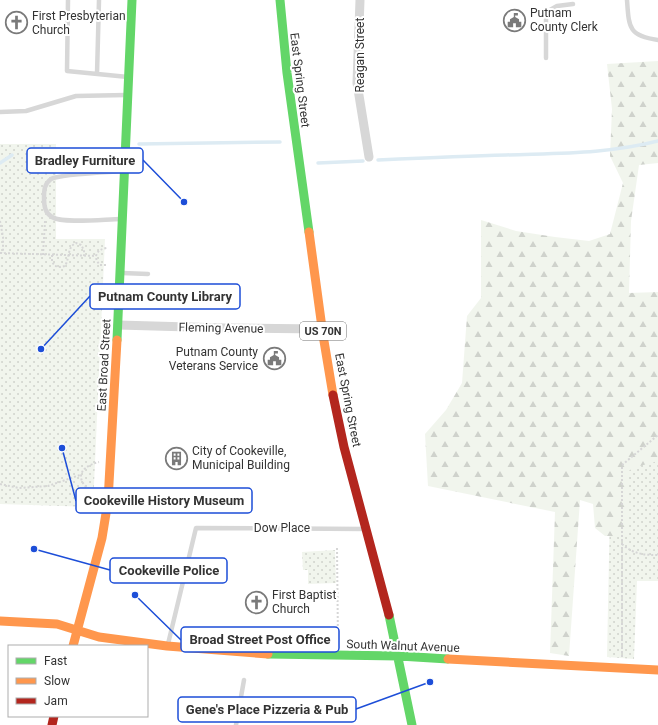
<svg xmlns="http://www.w3.org/2000/svg" width="658" height="725" viewBox="0 0 658 725" font-family="Roboto,sans-serif">
  <style>
    .grass { fill: url(#grass-dots) }
    .forest { fill: url(#forest-firs) }
    .lines { fill: none; stroke-linecap: round; stroke-linejoin: round }
    .stream { stroke: #ddebf3; stroke-width: 3.5 }
    .path { stroke: #d6d6d6; stroke-width: 2; stroke-dasharray: 2 2; stroke-linecap: butt }
    .lane { stroke: #d7d7d7; stroke-width: 4.5 }
    .street { stroke: #d7d7d7; stroke-width: 9 }
    .fast { stroke: #63d668; stroke-width: 9 }
    .slow { stroke: #ff974d; stroke-width: 9 }
    .jam { stroke: #b3261e; stroke-width: 9 }
    .labels { text-anchor: middle; stroke-width: 4; stroke-linejoin: round; paint-order: stroke }
    .shield { fill: #fff; stroke: #707070; stroke-width: 1 }
    .shield-label { font-size: 11px; font-weight: bold; fill: #333 }
    .poi-label { font-size: 12px; fill: #333; stroke: #fff; text-anchor: start }
    .street-label { font-size: 12px; fill: #333; stroke: #fff }
    .leader { fill: none; stroke: #1d4ed8; stroke-width: 1.5 }
    .callout-dot { fill: #1d4ed8; stroke: #fff; stroke-width: 1.5 }
    .callout { fill: #fff; stroke: #1d4ed8; stroke-width: 1.5 }
    .callout-label { font-size: 13px; text-anchor: middle; font-weight: bold; fill: #333 }
  </style>
  <defs>
    <pattern id="grass-dots" width="8" height="8" patternUnits="userSpaceOnUse"><rect width="8" height="8" fill="#f1f5ed"/><path d="M2 2h.1M6 6h.1" fill="none" stroke="#cfd2cc" stroke-width="1.8" stroke-linecap="round"/></pattern>
    <pattern id="forest-firs" width="22" height="20" patternUnits="userSpaceOnUse"><rect width="22" height="20" fill="#f1f5ed"/><path d="M5 1l3.5 6h-7zM16 11l3.5 6h-7z" fill="#cfd2cc"/></pattern>
  </defs>
  <rect width="100%" height="100%" fill="#fff"/>
  <path class="grass" d="M0 144H56V239H105L93 507 0 504Z
    M658 304V581H637L634 659 607 657 614 305Z
    M335 550 336 583 308 584V570H303L302 552Z"/>
  <path class="forest" d="M658 61V163L639 165 631 221 629 293 658 292V461L636 467 628 471 627 536H605L595 528 593 504 580 500 569 656 550 653 555 512 428 486 425 434 446 410 462 383 467 316 481 298V220L516 231 555 237 589 241 610 234 623 183 610 156 612 109 607 64Z"/>
  <g class="lines">
    <path class="stream" d="M139 144 280 142
      M378 160C421 158 464 156 506 155 559 153 607 154 658 141
      M0 163 12 155
      M318 163 363 161"/>
    <path class="path" d="M0 221 3 237V253
      M0 253 96 256
      M43 255 45 221
      M52 255V262L55 266 60 267 65 266C70 257 67 247 76 243L81 245 84 250V256
      M106 265H100C92 257 97 249 107 248
      M0 484 19 488 48 486 80 475
      M96 494C76 483 75 468 99 462
      M622 544C633 554 644 555 658 555
      M337 548 338 644
      M622 657V465L658 435"/>
    <path class="lane" d="M68 0 67 71 128 77
      M627 0C629 27 628 36 658 40
      M546 58V16L550 10 557 6 573 4
      M97 74 99 0
      M0 112 26 111 76 96 126 95
      M121 219C106 219 63 224 52 217 45 213 44 206 44 198 44 191 44 184 51 179 59 174 110 172 123 171
      M122 273 148 274
      M168 644 196 528 365 529
      M236 725 244 680"/>
    <path class="street" d="M360 0 357 83 369 157
      M118 325 225 328 323 329"/>
    <path class="fast" d="M280 0 287 73 309 232
      M117 340 132 0
      M389 615 412 725
      M268 654 399 656 448 659"/>
    <path class="slow" d="M309 232 323 335 333 395
      M0 621 57 624 99 637 167 646 268 654
      M73 646 102 538 108 501 117 340
      M448 659 658 670"/>
    <path class="jam" d="M333 395 344 447 389 615
      M52 725 54 716"/>
  </g>
  <defs>
    <symbol id="civic-ring" viewBox="-11 -11 22 22"><circle r="9.5" fill="#fff" stroke="#7a7a7a" stroke-width="1.5"/><path d="M-.6-6.5H3V-4.5H.6V-3L4-1V1h2V6H-6V1h2V-1L-.6-3ZM-1.2 2.5V6h2.4V2.5Z" fill="#7a7a7a"/></symbol>
    <symbol id="church-ring" viewBox="-11 -11 22 22"><circle r="9.5" fill="#fff" stroke="#7a7a7a" stroke-width="1.5"/><path d="M-1.2-6h2.4v3.5h3.3v2.4h-3.3V6h-2.4V-.1h-3.3v-2.4h3.3Z" fill="#7a7a7a"/></symbol>
    <symbol id="building-ring" viewBox="-11 -11 22 22"><circle r="9.5" fill="#fff" stroke="#7a7a7a" stroke-width="1.5"/><path d="M-4-6H4V6H1V3H-1V6H-4ZM-2.5-4.3h1.7v1.8h-1.7ZM.8-4.3h1.7v1.8H.8ZM-2.5-1h1.7V.8h-1.7ZM.8-1h1.7V.8H.8Z" fill="#7a7a7a"/></symbol>
  </defs>
  <g fill-rule="evenodd">
    <use href="#civic-ring" x="502" y="8" width="25" height="25"/>
    <use href="#church-ring" x="4" y="10" width="25" height="25"/>
    <use href="#civic-ring" x="262" y="346" width="25" height="25"/>
    <use href="#building-ring" x="164" y="446" width="25" height="25"/>
    <use href="#church-ring" x="244" y="590" width="25" height="25"/>
  </g>
  <g class="labels">
    <rect class="shield" x="300" y="322" width="46" height="18" rx="3"/>
    <g class="shield-label">
      <text x="323" y="335">US 70N</text>
    </g>
    <g class="poi-label">
      <text x="530" y="17">Putnam<tspan x="530" dy="14">County Clerk</tspan></text>
      <text x="32" y="20">First Presbyterian<tspan x="32" dy="14">Church</tspan></text>
      <text x="258" y="356" text-anchor="end">Putnam County<tspan x="258" dy="14">Veterans Service</tspan></text>
      <text x="192" y="455">City of Cookeville,<tspan x="192" dy="14">Municipal Building</tspan></text>
      <text x="272" y="599">First Baptist<tspan x="272" dy="14">Church</tspan></text>
    </g>
    <g class="street-label">
      <text transform="translate(360 55) rotate(-90)" y="4">Reagan Street</text>
      <text transform="translate(300 80) rotate(83)" y="4">East Spring Street</text>
      <text transform="translate(221 328) rotate(1)" y="4">Fleming Avenue</text>
      <text transform="translate(104 365) rotate(-87)" y="4">East Broad Street</text>
      <text transform="translate(348 400) rotate(79)" y="4">East Spring Street</text>
      <text x="282" y="532">Dow Place</text>
      <text transform="translate(403 646) rotate(2)" y="4">South Walnut Avenue</text>
    </g>
  </g>
  <path class="leader" d="M184 202L143 160M41 349L90 296M62 448L76 501M34 549L110 570M135 595L181 640M430 682L356 709"/>
  <g class="callout-dot">
    <circle cx="184" cy="202" r="4"/>
    <circle cx="41" cy="349" r="4"/>
    <circle cx="62" cy="448" r="4"/>
    <circle cx="34" cy="549" r="4"/>
    <circle cx="135" cy="595" r="4"/>
    <circle cx="430" cy="682" r="4"/>
  </g>
  <g class="callout">
    <rect x="27" y="148" width="116" height="25" rx="4"/>
    <rect x="90" y="284" width="150" height="25" rx="4"/>
    <rect x="76" y="488" width="176" height="25" rx="4"/>
    <rect x="110" y="558" width="117" height="25" rx="4"/>
    <rect x="181" y="627" width="158" height="25" rx="4"/>
    <rect x="178" y="697" width="178" height="25" rx="4"/>
  </g>
  <g class="callout-label">
    <text x="85" y="165">Bradley Furniture</text>
    <text x="165" y="301">Putnam County Library</text>
    <text x="164" y="505">Cookeville History Museum</text>
    <text x="169" y="575">Cookeville Police</text>
    <text x="260" y="644">Broad Street Post Office</text>
    <text x="267" y="714">Gene's Place Pizzeria &amp; Pub</text>
  </g>
  <rect x="8" y="645" width="140" height="72" fill="#ffffff" stroke="#adadad"/>
  <rect x="16" y="658" width="20" height="6" fill="#63d668" stroke="#adadad"/>
  <text x="44" y="665" font-size="12" fill="#333333">Fast</text>
  <rect x="16" y="678" width="20" height="6" fill="#ff974d" stroke="#adadad"/>
  <text x="44" y="685" font-size="12" fill="#333333">Slow</text>
  <rect x="16" y="698" width="20" height="6" fill="#b3261e" stroke="#adadad"/>
  <text x="44" y="705" font-size="12" fill="#333333">Jam</text>
</svg>
